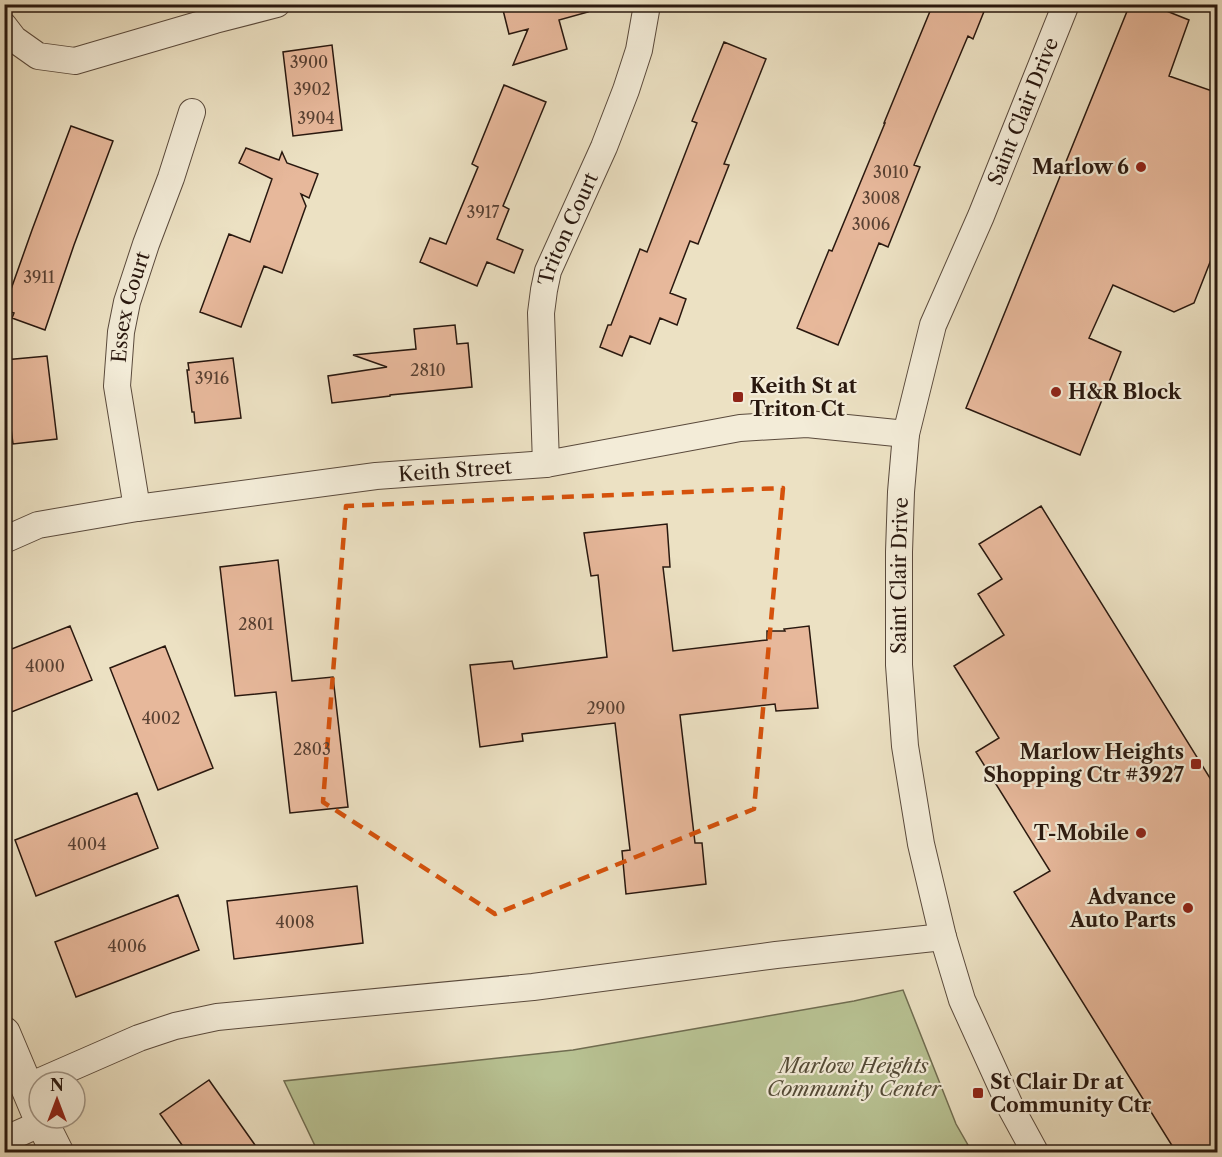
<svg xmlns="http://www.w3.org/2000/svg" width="1222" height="1157" viewBox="0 0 1222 1157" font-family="'Libre Caslon Text',serif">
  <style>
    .green { fill: #b8c293; stroke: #706d51; stroke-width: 1.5 }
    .building { fill: #e7b89b; stroke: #29180f; stroke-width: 1.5 }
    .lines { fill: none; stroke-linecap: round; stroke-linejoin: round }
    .minor-casing { stroke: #5a4a3c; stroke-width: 28 }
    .tertiary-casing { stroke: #5a4a3c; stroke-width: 34 }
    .minor { stroke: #f3ecd8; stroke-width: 26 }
    .tertiary { stroke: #f3ecd8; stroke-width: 32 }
    .marked { fill: none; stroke: #d5520c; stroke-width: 4.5; stroke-dasharray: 12 8; stroke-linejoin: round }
    .poi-dot { fill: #8f2418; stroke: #f3ecd8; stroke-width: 2 }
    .labels { text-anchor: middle; stroke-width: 4.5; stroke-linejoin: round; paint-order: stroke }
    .number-label { font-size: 16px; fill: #584032 }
    .street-label { font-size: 20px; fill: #29180f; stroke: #f3ecd8 }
    .poi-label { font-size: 20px; font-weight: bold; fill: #29180f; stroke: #f3ecd8; text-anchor: end }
    .park-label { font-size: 20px; font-style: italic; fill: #544b37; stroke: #f3ecd8 }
  </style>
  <rect width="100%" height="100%" fill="#ece1c3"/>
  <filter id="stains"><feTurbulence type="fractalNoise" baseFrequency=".00333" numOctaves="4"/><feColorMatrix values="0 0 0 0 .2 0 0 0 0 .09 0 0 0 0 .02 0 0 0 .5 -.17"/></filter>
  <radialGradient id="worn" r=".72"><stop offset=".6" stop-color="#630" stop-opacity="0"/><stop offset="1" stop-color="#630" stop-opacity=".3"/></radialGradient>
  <path class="green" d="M903 990 956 1124 972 1152H318L284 1081 573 1050 854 1001Z"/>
  <path class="building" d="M523 4H587L588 12 559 20 567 49 513 65 528 29 509 34 503 10Z
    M933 4H987L973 39 968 36 935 114 914 165 920 167 888 247 879 243 838 345 797 328 829 250 832 251 885 123H884Z
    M1130 4H1149L1189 20 1169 76 1218 93V242L1194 303 1174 312 1113 285 1089 338 1121 352 1080 455 966 408Z
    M724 42 766 59 724 164 729 165 698 244 690 241 670 293 686 299 677 325 660 318 650 344 630 336 622 356 600 347 608 325H611L640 249 647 252 697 123 692 121Z
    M332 45 342 130 293 136 283 52Z
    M504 85 546 102 503 206 509 209 497 239 523 250 514 273 487 262 477 286 420 262 430 238 446 244 478 167 472 164Z
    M71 126 113 141 74 245 45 330 12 318 14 313 4 310V309L32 230Z
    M246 148 279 160 282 152 287 163 318 174 309 198 301 194 306 206 282 273 264 266 241 327 200 312 229 234 250 242 272 179 239 163Z
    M455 325 457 344 468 343 472 387 390 395V396L332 403 328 376 387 367 353 355 416 349 414 329Z
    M47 356 57 439 13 444 4 374V360Z
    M233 358 241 418 195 423 194 412H192L187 370H189L188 363Z
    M1041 506 1218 791V1152H1176L1014 892 1050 871 976 752 999 738 954 666 1004 635 978 594 1002 579 979 544Z
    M667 524 670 567H663L673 651 767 640V631H785L784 629 809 626 818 708 776 711 775 704 680 715 695 843H702L706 884 626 894 622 851 630 850 615 723 522 734 523 741 480 747 470 665 512 661 514 669 607 657 598 575 591 576 584 533Z
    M278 560 292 681 333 677 348 807 290 813 276 692 235 696 220 567Z
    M70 626 92 680 4 715V652Z
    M165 646 213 768 158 790 110 668Z
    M137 793 158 848 36 896 15 840Z
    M357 886 363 943 234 959 227 901Z
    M178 895 199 950 76 997 55 942Z
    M209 1080 260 1152H187L160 1114Z"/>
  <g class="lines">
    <defs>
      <g id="minor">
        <path d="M4 26 14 39 38 56 75 61 215 20 277 4"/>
        <path id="s1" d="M546 464 541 313 544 290 548 271 604 147 626 90 639 50 647 5"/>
        <path id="s2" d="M137 508 117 386 121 332 127 302 146 244 171 178 192 112"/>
        <path id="s3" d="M4 540 38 525 137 508 376 476 546 464 740 428 807 424 906 434"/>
        <path d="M27 1087 139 1038 175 1026 217 1017 533 987 776 955 943 937"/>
        <path d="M4 1140 42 1123"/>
        <path id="s4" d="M1035 1152 1011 1108 962 1000 943 937 921 844 905 746 899 665V552L901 492 906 434 933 325 981 216 1066 4"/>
      </g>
      <path id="tertiary" d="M4 1033 39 1116
        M40 1118 57 1152"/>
    </defs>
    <use href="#minor" class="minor-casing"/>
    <use href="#tertiary" class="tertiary-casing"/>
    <use href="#minor" class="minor"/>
    <use href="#tertiary" class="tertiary"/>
  </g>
  <path class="marked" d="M783 488 754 809 495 914 323 802 346 506Z"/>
  <g class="poi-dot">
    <circle cx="1141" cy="167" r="6"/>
    <circle cx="1056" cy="392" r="6"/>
    <rect x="732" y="391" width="12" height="12" rx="3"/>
    <rect x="1190" y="758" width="12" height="12" rx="3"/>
    <circle cx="1141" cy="833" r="6"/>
    <circle cx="1188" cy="908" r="6"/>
    <rect x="972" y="1087" width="12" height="12" rx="3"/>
  </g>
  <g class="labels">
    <g class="number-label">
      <text x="309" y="68">3900</text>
      <text x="312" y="95">3902</text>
      <text x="316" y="124">3904</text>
      <text x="891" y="178">3010</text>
      <text x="881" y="204">3008</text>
      <text x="483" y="218">3917</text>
      <text x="871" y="230">3006</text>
      <text x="39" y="283">3911</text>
      <text x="428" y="376">2810</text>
      <text x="212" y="384">3916</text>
      <text x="256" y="630">2801</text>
      <text x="45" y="672">4000</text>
      <text x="606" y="714">2900</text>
      <text x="161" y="724">4002</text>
      <text x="312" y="755">2803</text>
      <text x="87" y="850">4004</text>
      <text x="295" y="928">4008</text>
      <text x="127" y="952">4006</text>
    </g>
    <g class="street-label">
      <text dy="7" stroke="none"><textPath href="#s4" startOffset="1086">Saint Clair Drive</textPath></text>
      <text dy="7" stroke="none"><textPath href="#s1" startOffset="240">Triton Court</textPath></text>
      <text dy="7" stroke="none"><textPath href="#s2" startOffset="204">Essex Court</textPath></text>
      <text dy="7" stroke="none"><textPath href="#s3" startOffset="458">Keith Street</textPath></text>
      <text dy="7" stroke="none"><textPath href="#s4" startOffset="600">Saint Clair Drive</textPath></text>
    </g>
    <g class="poi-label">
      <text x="1129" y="174">Marlow 6</text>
      <text x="750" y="393" text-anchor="start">Keith St at<tspan x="750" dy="23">Triton Ct</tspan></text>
      <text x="1068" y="399" text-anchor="start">H&amp;R Block</text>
      <text x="1184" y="759">Marlow Heights<tspan x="1184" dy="23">Shopping Ctr #3927</tspan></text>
      <text x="1129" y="840">T-Mobile</text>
      <text x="1176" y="904">Advance<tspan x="1176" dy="23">Auto Parts</tspan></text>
      <text x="990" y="1089" text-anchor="start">St Clair Dr at<tspan x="990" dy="23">Community Ctr</tspan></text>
    </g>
    <g class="park-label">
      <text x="854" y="1073">Marlow Heights<tspan x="854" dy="23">Community Center</tspan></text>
    </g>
  </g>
  <rect width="1222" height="1157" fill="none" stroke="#ece1c3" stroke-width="24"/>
  <rect x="6" y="6" width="1210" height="1145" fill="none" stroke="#29180f" stroke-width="3"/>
  <rect x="12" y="12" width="1198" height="1133" fill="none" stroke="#29180f" stroke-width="1.5"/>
  <g transform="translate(57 1100)"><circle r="28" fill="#f3ecd8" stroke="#a29788" stroke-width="1.5"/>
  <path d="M0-4.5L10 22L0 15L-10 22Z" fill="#8f2418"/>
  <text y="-9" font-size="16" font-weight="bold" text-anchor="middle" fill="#29180f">N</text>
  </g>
  <rect width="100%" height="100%" filter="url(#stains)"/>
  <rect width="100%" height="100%" fill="url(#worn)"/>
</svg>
